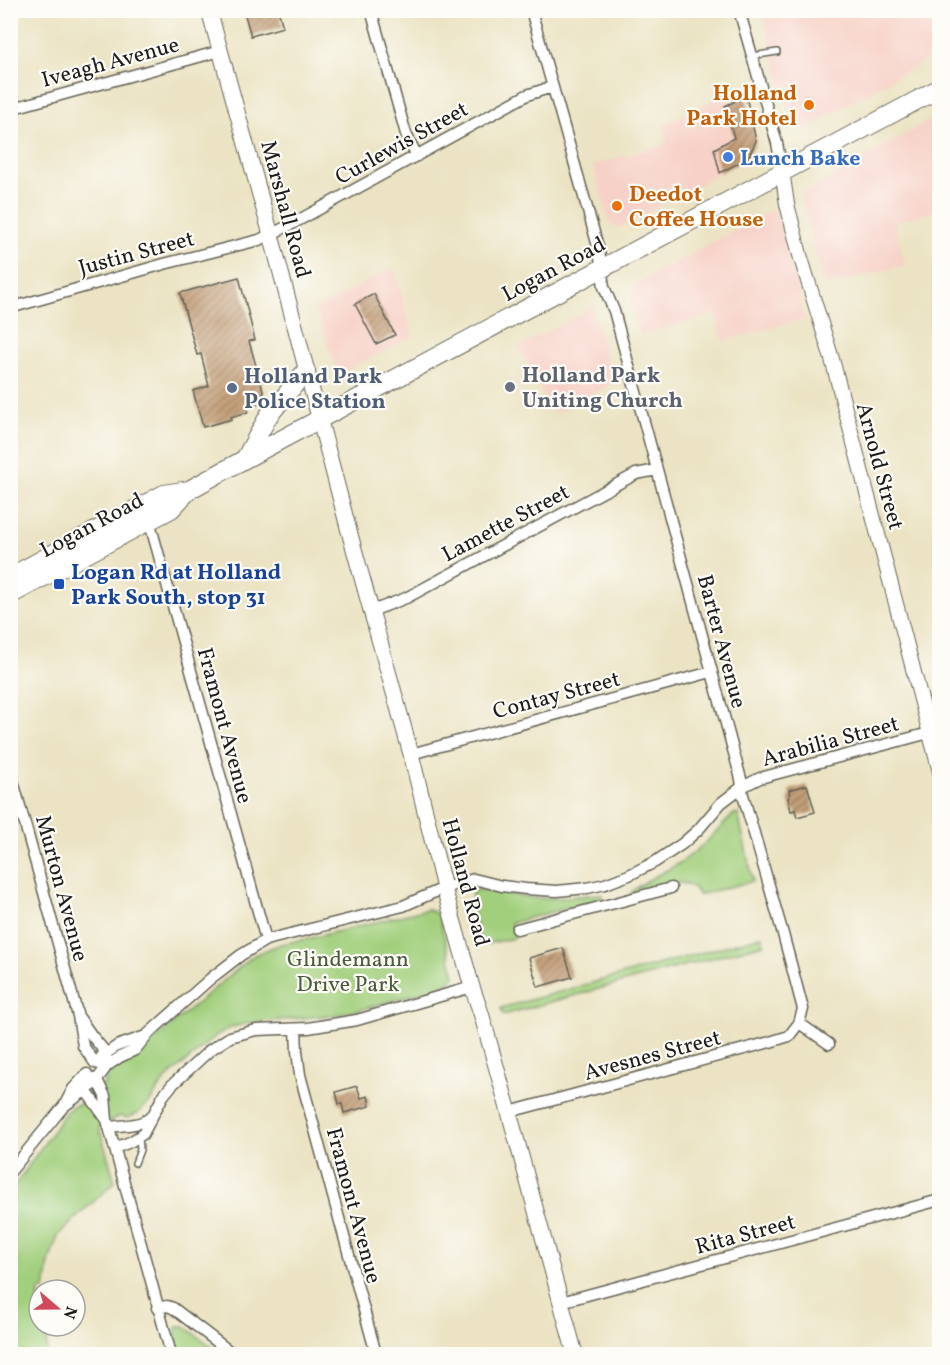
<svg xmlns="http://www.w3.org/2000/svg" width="950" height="1365" viewBox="0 0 950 1365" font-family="Vollkorn,serif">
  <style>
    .built { fill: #f7d1c7 }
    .green { fill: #a1cf7c; stroke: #5e764c; stroke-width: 1.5 }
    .building { fill: url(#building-hatch) }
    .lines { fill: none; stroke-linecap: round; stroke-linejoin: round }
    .service-casing { stroke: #646256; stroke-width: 8 }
    .minor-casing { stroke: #646256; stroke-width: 13 }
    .tertiary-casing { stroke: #646256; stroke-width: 16 }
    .secondary-casing { stroke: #646256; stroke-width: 17 }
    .primary-casing { stroke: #646256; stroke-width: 20 }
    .service { stroke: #fff; stroke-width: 5 }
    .minor { stroke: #fff; stroke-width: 10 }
    .tertiary { stroke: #fff; stroke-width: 14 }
    .secondary { stroke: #fff; stroke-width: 15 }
    .primary { stroke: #fff; stroke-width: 18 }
    .food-dot { fill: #e8710a; stroke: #fdfcf7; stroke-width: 2 }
    .shop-dot { fill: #3f7fe0; stroke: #fdfcf7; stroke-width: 2 }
    .worship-dot { fill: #6b7280; stroke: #fdfcf7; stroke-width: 2 }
    .service-dot { fill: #5c6f8a; stroke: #fdfcf7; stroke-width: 2 }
    .transit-dot { fill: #1a4fb4; stroke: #fdfcf7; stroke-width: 2 }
    .labels { text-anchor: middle; stroke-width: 4.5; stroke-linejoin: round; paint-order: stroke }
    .street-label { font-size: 22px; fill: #1c1c1c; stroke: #fdfcf7 }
    .food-label { font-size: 22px; font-weight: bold; fill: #c56008; stroke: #fdfcf7; text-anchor: end }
    .shop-label { font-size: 22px; font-weight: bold; fill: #366cbe; stroke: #fdfcf7; text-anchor: start }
    .worship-label { font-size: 22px; font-weight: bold; fill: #5b616d; stroke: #fdfcf7; text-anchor: start }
    .service-label { font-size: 22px; font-weight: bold; fill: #4e5e75; stroke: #fdfcf7; text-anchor: start }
    .transit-label { font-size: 22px; font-weight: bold; fill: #164399; stroke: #fdfcf7; text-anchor: start }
    .park-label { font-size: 22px; fill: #4b5b3e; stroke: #fdfcf7 }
  </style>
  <defs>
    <pattern id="building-hatch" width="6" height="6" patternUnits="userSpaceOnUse" patternTransform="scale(1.5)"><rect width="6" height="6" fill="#c39e78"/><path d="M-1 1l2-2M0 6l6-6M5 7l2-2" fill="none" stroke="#9e8062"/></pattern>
  </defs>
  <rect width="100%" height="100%" fill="#fdfcf7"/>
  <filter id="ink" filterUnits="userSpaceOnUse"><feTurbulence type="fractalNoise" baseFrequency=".0167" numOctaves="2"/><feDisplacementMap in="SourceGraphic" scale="12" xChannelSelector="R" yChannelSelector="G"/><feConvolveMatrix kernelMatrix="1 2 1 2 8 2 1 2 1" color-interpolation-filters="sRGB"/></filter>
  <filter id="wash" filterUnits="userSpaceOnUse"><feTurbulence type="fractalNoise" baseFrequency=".008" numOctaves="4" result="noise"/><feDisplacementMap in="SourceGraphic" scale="24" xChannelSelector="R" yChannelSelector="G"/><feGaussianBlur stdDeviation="1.35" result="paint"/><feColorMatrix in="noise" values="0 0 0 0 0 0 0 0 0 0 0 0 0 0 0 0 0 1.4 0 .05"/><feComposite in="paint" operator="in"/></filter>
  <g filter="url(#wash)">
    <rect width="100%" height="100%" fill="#ebe3c3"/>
    <path class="built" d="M762 11H935L939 27V53L803 130 791 124Z
      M740 85 756 141 748 158 619 228 610 224 593 165 667 144 663 126Z
      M939 115V210L894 222 905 265 824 286 801 195Z
      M772 210 778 211 805 319 723 341 715 314 640 335 630 298 635 284Z
      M394 267 413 337 346 370 339 371 335 366 316 309Z
      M593 307 613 383 554 414 518 347Z"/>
    <path class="green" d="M734 814H738L753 881 698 895C690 870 648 891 631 896V893C644 880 663 873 678 864 700 850 716 832 734 814Z
      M474 890C495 889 517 898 538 898 559 899 579 896 599 894L602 895V897L600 899 511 923 515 938 480 945 472 910V893Z
      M428 909 438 914 455 976 444 986 356 1011 334 1015 249 1023 232 1027 217 1035 174 1072 164 1081 149 1103 138 1113 128 1118 120 1116 99 1127 115 1182 79 1215 58 1236 49 1262 45 1290H39V1326H46L47 1354H11V1191L66 1112 73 1106 81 1104 106 1082 107 1074 109 1071 118 1063 142 1050 254 955 281 944 307 939Z
      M762 936 764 944 503 1015 501 1008Z
      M179 1326H184L188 1329 222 1354H179C176 1345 173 1336 177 1327Z"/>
    <g id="blocks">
      <path class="building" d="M250 10H278L283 27 251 36 244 12Z
        M746 96 756 141 748 158 720 173 714 149 734 138 725 106Z
        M239 277 255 340 249 341 264 394 259 395 261 403 247 407 248 412 231 417 232 419 203 427 193 391 209 386 201 354 197 355 180 293Z
        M374 294 395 335 376 344 355 304Z
        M807 785 815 812 797 817 795 810 791 811 788 798 790 797 789 790Z
        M563 948 572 977 538 987 529 958Z
        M357 1086 361 1098 368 1096 370 1106 344 1113 342 1104H339L336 1092Z"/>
    </g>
  </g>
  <g filter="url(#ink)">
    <use href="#blocks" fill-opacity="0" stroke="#646256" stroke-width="1.5"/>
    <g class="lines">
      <defs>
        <path id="service" d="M752 56 777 52
          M135 1163 140 1150 139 1137"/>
        <path id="minor" d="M371 10 406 134 417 156
          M739 10 777 143 782 171
          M10 109 220 51
          M10 308 164 264 259 240 290 225 527 95 552 87
          M149 520 266 940
          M372 611 406 598 636 474 657 470
          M411 754 711 672
          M10 770 78 1016 83 1046 95 1063 107 1066 106 1053 92 1036 78 1016
          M517 929 671 888
          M799 1023 829 1044
          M296 1029 297 1051 300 1075 376 1354
          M101 1057 117 1046 146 1036
          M65 1104 73 1089 87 1074
          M509 1112 770 1042 789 1036 799 1023 803 1009 783 934 743 795 741 779 614 311 604 287 599 250 531 10
          M107 1120 86 1091V1077L97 1080 105 1096 107 1120 171 1354
          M109 1127C123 1125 142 1126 152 1116
          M115 1148 130 1142 143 1134 163 1096 172 1085 210 1050 230 1037 256 1030 308 1028 357 1020 472 987
          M10 1172 63 1107 93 1085 107 1066 120 1057 135 1050 148 1034 210 979 241 955 266 940 403 906 444 888 474 879 502 886 526 889 557 891 587 888 605 884 629 875 655 862 682 844 698 830 721 803 742 787 760 778 929 733
          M561 1302 940 1200
          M157 1308 167 1306 173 1308 233 1354"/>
        <path id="tertiary" d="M782 171 787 204 800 255 832 359 940 772"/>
        <path id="secondary" d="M209 10 271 235 349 531 411 754 444 888 472 987 481 1013 509 1112 575 1354"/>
        <path id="primary" d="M245 459 269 415 306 371
          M10 577 164 494 189 490
          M10 595 171 509 189 490 245 459 940 88"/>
      </defs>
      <use href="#service" class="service-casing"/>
      <use href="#minor" class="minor-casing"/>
      <use href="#tertiary" class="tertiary-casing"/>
      <use href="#secondary" class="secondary-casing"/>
      <use href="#primary" class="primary-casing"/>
      <use href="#service" class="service"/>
      <use href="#minor" class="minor"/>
      <use href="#tertiary" class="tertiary"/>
      <use href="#secondary" class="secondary"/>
      <use href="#primary" class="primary"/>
    </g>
  </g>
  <g class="food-dot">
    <circle cx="809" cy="105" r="6"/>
    <circle cx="617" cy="206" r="6"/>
  </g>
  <circle class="shop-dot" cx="728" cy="157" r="6"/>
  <circle class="worship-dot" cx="510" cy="387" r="6"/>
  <circle class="service-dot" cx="232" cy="388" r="6"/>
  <rect class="transit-dot" x="53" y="578" width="12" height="12" rx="3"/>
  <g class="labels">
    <g class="street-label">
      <text transform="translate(110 61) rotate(-15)" y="8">Iveagh Avenue</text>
      <text transform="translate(401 142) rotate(-29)" y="8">Curlewis Street</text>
      <text transform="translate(287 209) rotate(75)" y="8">Marshall Road</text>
      <text transform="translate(136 252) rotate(-15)" y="8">Justin Street</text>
      <text transform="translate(553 268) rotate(-28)" y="8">Logan Road</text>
      <text transform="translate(881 466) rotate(75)" y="8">Arnold Street</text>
      <text transform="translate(505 522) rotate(-28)" y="8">Lamette Street</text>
      <text transform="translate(91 524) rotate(-28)" y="8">Logan Road</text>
      <text transform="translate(723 641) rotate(75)" y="8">Barter Avenue</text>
      <text transform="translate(556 694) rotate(-15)" y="8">Contay Street</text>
      <text transform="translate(226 725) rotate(75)" y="8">Framont Avenue</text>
      <text transform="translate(830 740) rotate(-15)" y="8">Arabilia Street</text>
      <text transform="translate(467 882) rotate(75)" y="8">Holland Road</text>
      <text transform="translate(63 888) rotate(75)" y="8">Murton Avenue</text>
      <text transform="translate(652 1054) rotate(-15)" y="8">Avesnes Street</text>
      <text transform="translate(355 1205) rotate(75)" y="8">Framont Avenue</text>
      <text transform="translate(745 1233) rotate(-15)" y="8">Rita Street</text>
    </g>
    <g class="food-label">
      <text x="797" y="100">Holland<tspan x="797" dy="25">Park Hotel</tspan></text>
      <text x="629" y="201" text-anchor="start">Deedot<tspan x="629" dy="25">Coffee House</tspan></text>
    </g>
    <g class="shop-label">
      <text x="740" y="165">Lunch Bake</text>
    </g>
    <g class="worship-label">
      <text x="522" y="382">Holland Park<tspan x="522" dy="25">Uniting Church</tspan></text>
    </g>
    <g class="service-label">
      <text x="244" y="383">Holland Park<tspan x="244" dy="25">Police Station</tspan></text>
    </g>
    <g class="transit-label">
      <text x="71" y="579">Logan Rd at Holland<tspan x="71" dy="25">Park South, stop 31</tspan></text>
    </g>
    <g class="park-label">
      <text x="348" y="966">Glindemann<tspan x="348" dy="25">Drive Park</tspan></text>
    </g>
  </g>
  <rect width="950" height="1365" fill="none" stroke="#fdfcf7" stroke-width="36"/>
  <g transform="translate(57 1308) rotate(110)"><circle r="28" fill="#fdfcf7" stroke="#a3a29f" stroke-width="1.5"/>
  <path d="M0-4.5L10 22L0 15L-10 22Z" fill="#d1495b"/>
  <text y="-9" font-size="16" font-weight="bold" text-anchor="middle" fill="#1c1c1c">N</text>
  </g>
</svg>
